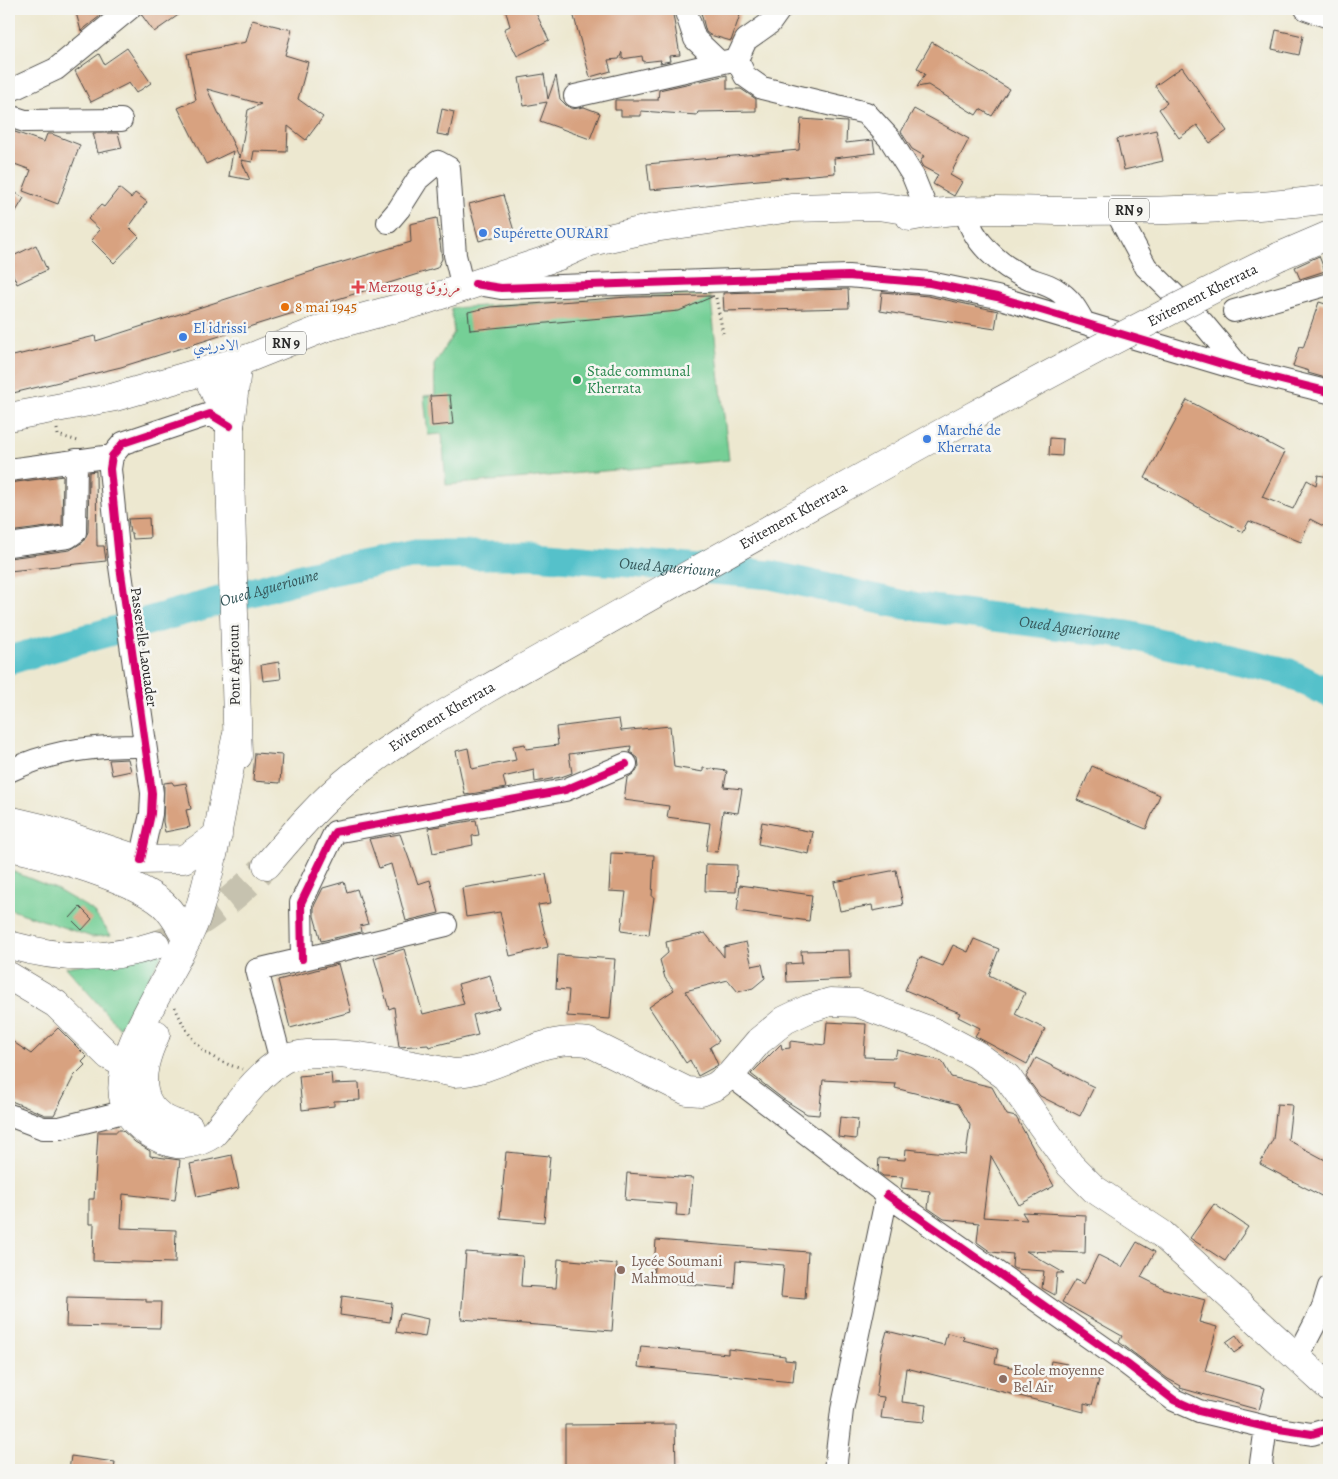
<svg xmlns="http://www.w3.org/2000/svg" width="1338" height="1479" viewBox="0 0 1338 1479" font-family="Alegreya,Amiri,serif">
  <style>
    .green { fill: #75cf96; stroke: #507d60 }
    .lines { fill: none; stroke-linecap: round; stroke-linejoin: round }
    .river { stroke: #54c1ca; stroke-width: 29 }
    .building { fill: #d8a280; fill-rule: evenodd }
    .major-tunnel { stroke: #c6c2af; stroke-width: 28; stroke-dasharray: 28 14; stroke-linecap: butt }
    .minor-casing { stroke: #484744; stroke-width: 24 }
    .major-casing { stroke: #484744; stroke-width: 29 }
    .path { stroke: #484744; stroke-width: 3; stroke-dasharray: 1 4; stroke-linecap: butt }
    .minor { stroke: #fff; stroke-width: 22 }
    .major { stroke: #fff; stroke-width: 28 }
    .major-bridge-casing { stroke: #484744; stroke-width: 29; stroke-linecap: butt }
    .major-bridge { stroke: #fff; stroke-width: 28 }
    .cycleway-casing { stroke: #f6f6f2; stroke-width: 11 }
    .cycleway { stroke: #d6006c; stroke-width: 8 }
    .shop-dot { fill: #3f7fe0; stroke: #f6f6f2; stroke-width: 2 }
    .health-dot { fill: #e0444e; stroke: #f6f6f2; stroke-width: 2 }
    .food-dot { fill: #e8710a; stroke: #f6f6f2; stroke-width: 2 }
    .leisure-dot { fill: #2e9e5b; stroke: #f6f6f2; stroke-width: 2 }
    .education-dot { fill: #8d6e63; stroke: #f6f6f2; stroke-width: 2 }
    .labels { text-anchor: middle; stroke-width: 5; stroke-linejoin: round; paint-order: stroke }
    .shield { fill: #f6f6f2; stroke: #686867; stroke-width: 1 }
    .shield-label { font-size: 14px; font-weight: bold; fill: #2b2b2b }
    .shop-label { font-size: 15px; fill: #366cbe; stroke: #f6f6f2; text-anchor: start }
    .health-label { font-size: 15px; fill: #be3a42; stroke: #f6f6f2; text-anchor: start }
    .street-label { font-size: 15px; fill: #2b2b2b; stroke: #f6f6f2 }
    .food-label { font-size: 15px; fill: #c56008; stroke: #f6f6f2; text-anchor: start }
    .leisure-label { font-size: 15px; fill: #27864d; stroke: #f6f6f2; text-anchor: start }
    .education-label { font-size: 15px; fill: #785e54; stroke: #f6f6f2; text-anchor: start }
    .water-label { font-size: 16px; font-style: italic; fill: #37585b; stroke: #f6f6f2 }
  </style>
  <rect width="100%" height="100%" fill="#f6f6f2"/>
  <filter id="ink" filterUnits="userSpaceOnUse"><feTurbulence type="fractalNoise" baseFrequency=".02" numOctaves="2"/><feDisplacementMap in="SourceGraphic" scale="10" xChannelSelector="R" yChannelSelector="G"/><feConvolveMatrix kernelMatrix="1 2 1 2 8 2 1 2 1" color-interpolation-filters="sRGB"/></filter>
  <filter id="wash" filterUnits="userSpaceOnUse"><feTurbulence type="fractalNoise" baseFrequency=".0096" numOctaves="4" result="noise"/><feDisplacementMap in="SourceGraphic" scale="20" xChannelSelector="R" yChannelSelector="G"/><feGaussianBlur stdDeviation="1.12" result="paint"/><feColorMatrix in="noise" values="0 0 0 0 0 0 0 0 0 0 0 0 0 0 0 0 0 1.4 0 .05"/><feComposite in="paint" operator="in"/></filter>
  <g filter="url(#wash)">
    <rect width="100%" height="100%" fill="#ede8d0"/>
    <path class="green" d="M710 292 729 460 446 485 442 434 428 435 424 396 435 395 434 365 454 333 451 308Z
      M9 870 56 889 92 910 111 935 92 937 9 909Z
      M165 950 119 1028 66 967Z"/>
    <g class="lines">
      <path class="river" id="s1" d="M9 660 312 575 411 555H535L771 575 904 605 1128 635 1287 672 1329 693"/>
    </g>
    <g id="blocks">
      <path class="building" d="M75 9H109L81 31Z
        M142 9H187L154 32 141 14Z
        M505 9H534L549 40 517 56 504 29 510 26Z
        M572 9H672L680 55 669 56 670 61 660 63 661 60 643 62 642 56 622 59V52L619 59 608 60 611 71 590 77Z
        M700 9H742L731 41 710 35 706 32Z
        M252 20 292 30 285 55 308 62 298 99 323 117 306 140 288 126 287 152 254 151 252 162 241 160 250 180 229 176 233 151 206 164 178 108 196 100 187 54 246 42ZM207 89 261 104 248 110 240 158Z
        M1276 30 1303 36 1299 55 1272 49Z
        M932 42 1009 89 992 116 980 109 976 115 928 85 917 87 925 74 917 68Z
        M127 48 151 83 136 93 129 83 91 102 75 71 99 54 104 64Z
        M1182 67 1227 131 1210 143 1197 125 1179 138 1159 109 1167 103 1155 86Z
        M544 74 548 99 556 76 560 99 566 105 572 109 584 107 600 113 590 139 540 121 547 102 524 106 519 78Z
        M727 75V89H741L756 99V111L698 112 697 115 641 111V116H621V110H615V100H658L659 90Z
        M442 109 454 112 449 136 437 134Z
        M914 109 969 139 950 175 962 182 954 196 933 184 938 175 923 167 920 162 924 156 912 149 901 132Z
        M801 119 847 122 846 143 873 140 875 153 834 158 835 173 650 190 647 164 799 150Z
        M9 130 44 142 47 134H52L80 145 58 204 23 191 31 170 9 162Z
        M1156 130 1163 161 1124 170 1117 139Z
        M93 133H118L122 148 98 153Z
        M119 188 131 198 135 193 147 202 129 227 139 237 114 263 91 240 100 230 88 219 101 205 104 207Z
        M9 189 24 198 9 223Z
        M503 195 514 231 479 241 469 204Z
        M437 218 442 259 437 268 121 367 9 394V357L95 336 96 341 319 269 411 242 410 224Z
        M36 245 47 270 17 284 9 266V258Z
        M1319 256 1325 271 1300 279 1295 267Z
        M848 289 849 308 724 311 723 293Z
        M882 292 928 296 998 311 995 329 880 311Z
        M714 296 679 311 470 330 468 312 490 307 629 297Z
        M1319 302 1329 305V379L1308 373 1309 371 1293 366 1299 347 1303 348Z
        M450 395 453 424 432 426 430 396Z
        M1187 400 1285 452 1262 497 1293 509 1307 480 1316 485 1318 475 1329 477V529L1310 519 1301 542 1249 521 1243 532 1145 478Z
        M1050 438 1063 439 1062 456 1049 455Z
        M96 471 97 546H104L106 561 9 571V558L70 550 83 542 88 532 89 472Z
        M63 476 62 525 9 532V483Z
        M149 518 150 538 133 539 132 533H130L128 519Z
        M279 662 281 679 263 681 261 665Z
        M619 719 621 731 670 726 674 767 703 772V768L727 771 724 787 742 789 738 813 723 811 717 852 706 851 710 823 667 817 669 806 624 800 627 778 636 772 639 766 638 758 630 752 631 746 569 754 572 773 561 777 535 782 534 770 503 777 506 788 465 795 456 751 468 748 472 769 516 760 513 746 525 744 526 749 558 745 556 727Z
        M255 753 282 755 280 783 253 781Z
        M128 759 131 771 112 775 109 760Z
        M1092 766 1160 795 1146 829 1077 800Z
        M172 782 174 785 186 783 191 809 186 810 190 827 165 832 163 822 164 783Z
        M476 820 479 835 472 836 473 845 433 853 428 828Z
        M762 822 813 832 809 854 758 844Z
        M400 834 418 884 430 880 439 913 406 921 391 864 379 868 369 839Z
        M611 853 654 855 652 897H654L649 935 621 931 626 892 609 891Z
        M706 864 737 865 736 892 705 891Z
        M896 870 903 905 873 911 872 905 840 911 834 882Z
        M546 874 551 903 538 905 548 947 510 956 500 912 466 917 462 888Z
        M344 882 347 892 357 889 368 924 360 926 361 932 321 941 314 916V906L323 888Z
        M740 885 812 895 809 921 737 911Z
        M80 907 92 919 82 930 70 918Z
        M705 933 724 957V947L746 942 752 966 762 964 765 978 753 988 738 992 728 980 685 991 719 1041 710 1047 718 1065 698 1076 690 1060 686 1063 649 1007 674 990 665 978 660 960 668 953 666 942Z
        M974 939 999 949 989 975 1025 993 1015 1014 1045 1029 1027 1064 975 1036 980 1028 958 1017 960 1013 905 990 920 957 943 966 953 945 968 952Z
        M404 949 423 1014 464 1004 458 984 490 975 499 1008 473 1015 478 1035 429 1047 428 1045 399 1047 394 1007 389 1009 374 958Z
        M849 950 850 979 787 982 786 964 802 963 801 951Z
        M558 955 615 959 610 1019 567 1016 569 990 556 989Z
        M338 964 351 1012 290 1028 278 980Z
        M827 1022 866 1024 864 1057 895 1058 897 1050 942 1061 951 1077 992 1087 1007 1115 1016 1117 1054 1186 1019 1205 991 1156 983 1217 1027 1220 1022 1212 1086 1215 1085 1253 1026 1251 1064 1273H1057L1055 1295 1042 1288 1044 1271 1015 1269 1012 1267 1013 1254 991 1252 977 1242 979 1223 944 1219 928 1208 930 1191 901 1188 903 1177 883 1176 878 1172 879 1158 905 1160 906 1149 966 1155 970 1125 958 1104 895 1088 896 1084 823 1080 819 1115 807 1114 783 1099 751 1074 781 1044 782 1049 790 1048V1041L825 1045Z
        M58 1028 87 1057 82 1062 85 1065 74 1076 54 1115H45L9 1100V1039L31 1054Z
        M1036 1058 1094 1087 1080 1116 1040 1096 1026 1077Z
        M331 1073 332 1084 359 1083 360 1100 334 1101V1106L302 1110 299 1076Z
        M1277 1104 1292 1105 1288 1140 1329 1162V1200L1260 1164 1273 1139Z
        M840 1117 858 1119 856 1139 838 1137Z
        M117 1130H122L135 1142 150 1151V1156L180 1160 175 1200 123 1194 121 1228 176 1230 175 1263 93 1261 94 1224H89V1199H94L98 1132H117Z
        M506 1152 550 1156 544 1222 500 1218Z
        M232 1155 239 1188 197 1197 190 1164Z
        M627 1173 693 1178 690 1216 676 1215 677 1204 625 1200Z
        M1214 1204 1248 1227 1225 1261 1190 1238Z
        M656 1240 808 1252 805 1299 781 1297 784 1265 736 1261 734 1288 653 1281Z
        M1137 1242 1155 1252 1141 1277 1165 1289 1205 1300 1199 1322 1217 1327 1205 1371 1265 1388 1259 1410 1180 1388 1181 1386 1168 1379 1119 1342 1122 1336 1062 1302 1075 1280 1084 1284 1098 1255 1122 1267Z
        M466 1252 523 1256 521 1286 556 1288 558 1259 617 1264 612 1331 461 1319Z
        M342 1296 392 1303 390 1322 340 1315Z
        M67 1297 146 1299V1302H161L160 1328 66 1326Z
        M400 1313 428 1319 425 1337 396 1332Z
        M887 1331 944 1345 947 1333 964 1337 963 1340 998 1349 995 1363 1048 1376 1051 1361 1067 1364 1065 1371 1099 1380 1092 1405 1084 1403V1412L906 1368 902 1402 926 1405 924 1422 881 1418 884 1397 876 1396 881 1352Z
        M1236 1335 1244 1346 1234 1353 1226 1342Z
        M641 1346 728 1354V1349L785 1356V1360L795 1361 793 1382 638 1367Z
        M675 1424 676 1470H565V1425Z
        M71 1456 115 1462 114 1470H69Z"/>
    </g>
  </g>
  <g filter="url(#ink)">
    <use href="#blocks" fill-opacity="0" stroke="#484744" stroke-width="1"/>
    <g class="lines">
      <path class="major-tunnel" d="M156 945C200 927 234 899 267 865"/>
      <defs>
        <path id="minor" d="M685 9 695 39 720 63
          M780 9 770 23 746 40 737 59 745 76 762 88 866 113 890 139 913 176 928 213
          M1306 9 1329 17
          M9 91 56 69 129 9
          M575 96 737 59
          M9 116 25 121 121 120
          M966 211C971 241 1001 267 1029 279 1041 283 1051 285 1061 293 1072 301 1078 312 1084 323
          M1116 211 1146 267 1202 322 1242 370
          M388 222 399 209 418 179 438 162 449 168 455 255 463 288
          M478 284 501 288 848 276 930 283 997 297 1242 370 1329 392
          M1234 311 1329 284
          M9 470 112 456
          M9 545 68 537 75 532 76 460
          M9 771C51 750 97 745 144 746
          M141 860 151 814 152 793 119 559 110 469 112 456 123 443 210 414 230 426
          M302 959 301 903 335 832 565 790 626 764
          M281 1061 257 970 446 925
          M730 1075 887 1195 842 1410 835 1470
          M9 1115 43 1128H60L127 1111
          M887 1195 1127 1364 1174 1400 1199 1411 1266 1427 1312 1434 1329 1429
          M1297 1358 1322 1310 1329 1287
          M1263 1470 1261 1463 1266 1427"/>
        <g id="major">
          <path d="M910 217C964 206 1020 211 1074 211 1159 211 1245 210 1329 199"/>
          <path d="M1280 256 1329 235"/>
          <path d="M205 371 230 426"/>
          <path d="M9 417 115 397 249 358 324 328 420 302 559 256 590 242 654 228 791 208 877 206 928 213"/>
          <path d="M236 738C223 797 216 856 198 913 183 962 110 1053 124 1101 129 1121 145 1132 163 1140 180 1148 198 1144 213 1134 234 1111 253 1078 281 1061 313 1041 414 1066 454 1073 503 1071 534 1035 588 1042L687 1091 701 1092 716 1086 730 1075 759 1041 785 1020 808 1009 830 1002 857 1003 934 1032 977 1055 1007 1077 1070 1165 1094 1189 1162 1234 1329 1387"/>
          <path d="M238 756 230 472V426L238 361"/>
          <path d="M9 820 47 829 141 860 184 859 218 835"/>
          <path d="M9 847C48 854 134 879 163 904 174 914 180 927 187 939"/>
          <path id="s2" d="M267 865C294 833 321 801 354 775 402 736 458 706 511 675"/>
          <path d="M9 945C61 959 104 962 156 945"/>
          <path d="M9 976 56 1004 109 1056 141 1073"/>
          <path d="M156 1034C136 1076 134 1117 189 1127"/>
        </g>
      </defs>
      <use href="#minor" class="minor-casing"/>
      <use href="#major" class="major-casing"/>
      <path class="path" d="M716 298 723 333
        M57 429 58 435 78 441
        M175 1007C190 1042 204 1058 242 1069"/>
      <use href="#minor" class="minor"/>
      <use href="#major" class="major"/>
      <defs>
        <g id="major-bridge">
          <path id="s3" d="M511 675C766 532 1018 384 1280 256"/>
        </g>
      </defs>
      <use href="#major-bridge" class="major-bridge-casing"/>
      <use href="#major-bridge" class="major-bridge"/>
      <defs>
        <path id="cycleway" d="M475 284 501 288 848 276 930 283 997 297 1242 370 1329 392
          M141 860 151 814 152 793 119 559 110 469 112 456 123 443 210 414 230 426
          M302 959 301 903 335 832 565 790 626 764
          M887 1195 1127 1364 1174 1400 1199 1411 1266 1427 1312 1434 1329 1429"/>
      </defs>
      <use href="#cycleway" class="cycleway-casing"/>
      <use href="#cycleway" class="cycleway"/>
    </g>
  </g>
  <g class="shop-dot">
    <circle cx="483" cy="233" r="5"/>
    <circle cx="183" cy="337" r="5"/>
    <circle cx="927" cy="439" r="5"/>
  </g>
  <path class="health-dot" d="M355.5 279.5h5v5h5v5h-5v5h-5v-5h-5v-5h5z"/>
  <circle class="food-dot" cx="285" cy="307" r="5"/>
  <circle class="leisure-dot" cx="577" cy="380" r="5"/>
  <g class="education-dot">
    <circle cx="621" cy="1270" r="5"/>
    <circle cx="1003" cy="1379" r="5"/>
  </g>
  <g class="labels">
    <g class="shield">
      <rect x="1109" y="198.5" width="40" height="23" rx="4"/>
      <rect x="266" y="331.5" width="40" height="23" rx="4"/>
    </g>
    <g class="shield-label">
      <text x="1129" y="215">RN 9</text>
      <text x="286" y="348">RN 9</text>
    </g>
    <g class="shop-label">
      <text x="493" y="238">Supérette OURARI</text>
      <text x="193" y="333">El idrissi<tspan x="193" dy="17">الادريسي</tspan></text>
      <text x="937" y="435">Marché de<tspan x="937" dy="17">Kherrata</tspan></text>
    </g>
    <g class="health-label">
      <text x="368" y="292">Merzoug مرزوق</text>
    </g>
    <g class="street-label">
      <text dy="5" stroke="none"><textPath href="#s3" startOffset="789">Evitement Kherrata</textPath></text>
      <text dy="5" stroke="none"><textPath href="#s3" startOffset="324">Evitement Kherrata</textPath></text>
      <text transform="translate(144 647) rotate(82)" y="5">Passerelle Laouader</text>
      <text transform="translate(234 665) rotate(-91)" y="5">Pont Agrioun</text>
      <text dy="5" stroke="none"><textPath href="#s2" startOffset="231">Evitement Kherrata</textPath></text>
    </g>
    <g class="food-label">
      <text x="295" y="312">8 mai 1945</text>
    </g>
    <g class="leisure-label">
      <text x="587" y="376">Stade communal<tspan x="587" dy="17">Kherrata</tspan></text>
    </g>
    <g class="education-label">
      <text x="631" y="1266">Lycée Soumani<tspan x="631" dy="17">Mahmoud</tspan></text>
      <text x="1013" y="1375">Ecole moyenne<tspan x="1013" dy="17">Bel Air</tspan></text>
    </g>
    <g class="water-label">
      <text dy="6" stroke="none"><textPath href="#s1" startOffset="675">Oued Aguerioune</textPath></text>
      <text dy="6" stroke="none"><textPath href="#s1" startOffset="270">Oued Aguerioune</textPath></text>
      <text dy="6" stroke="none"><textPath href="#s1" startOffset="1080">Oued Aguerioune</textPath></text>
    </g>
  </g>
  <rect width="1338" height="1479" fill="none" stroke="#f6f6f2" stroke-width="30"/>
</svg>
